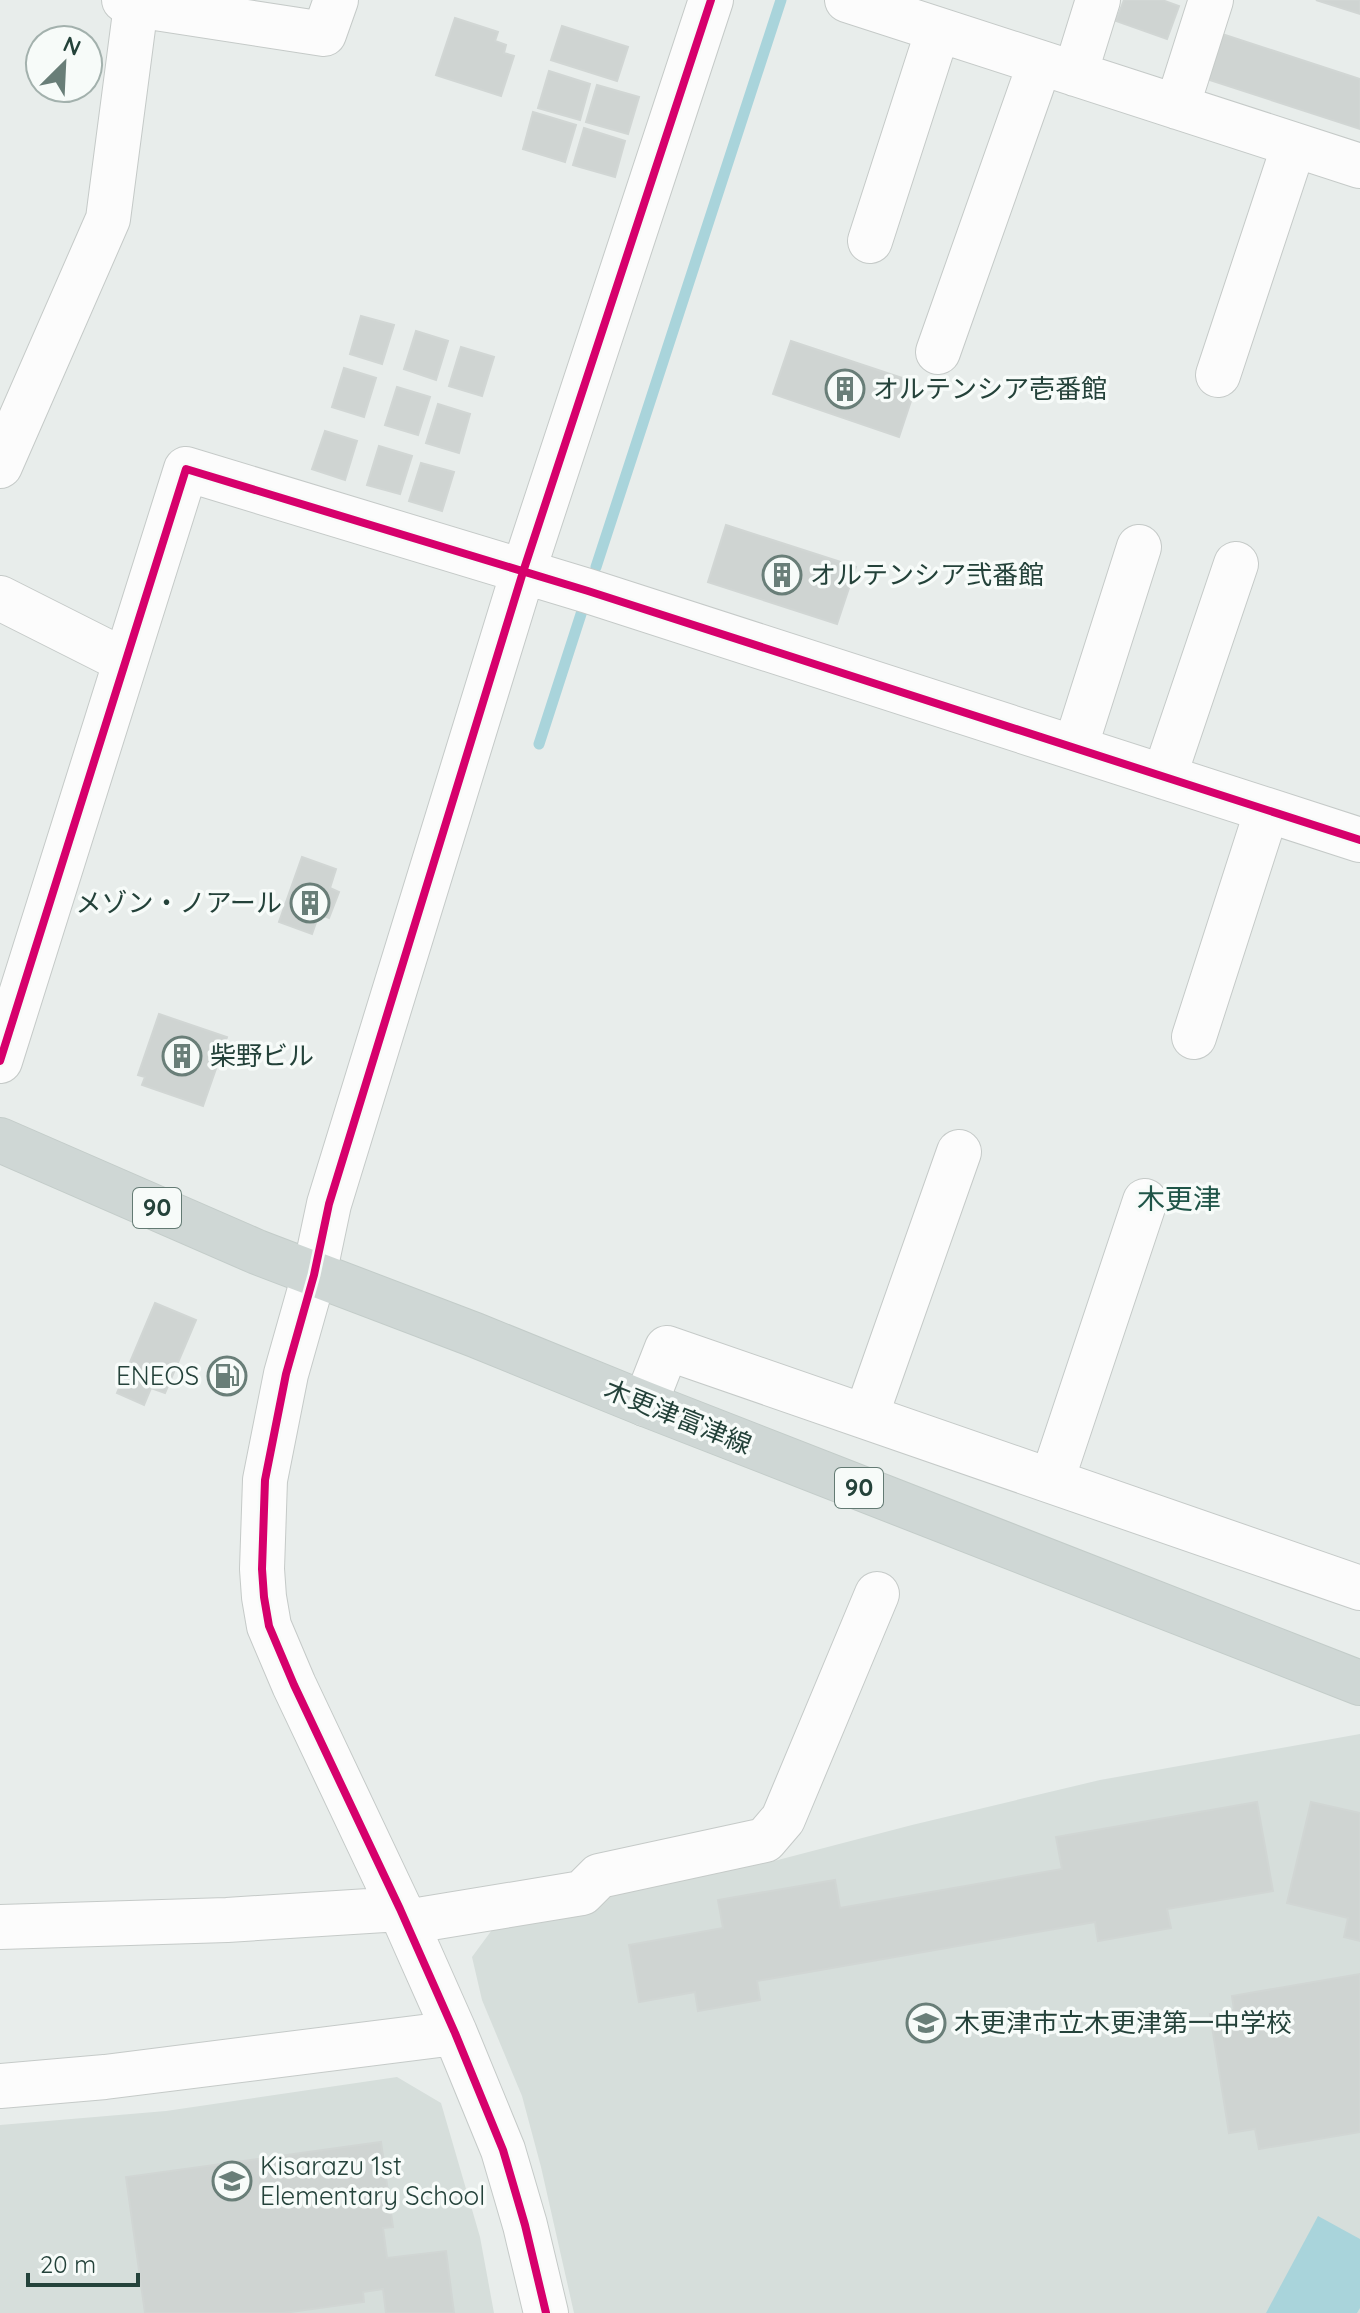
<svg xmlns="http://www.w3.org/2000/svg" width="1360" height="2313" viewBox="0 0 1360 2313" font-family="Quicksand,'Noto Sans JP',sans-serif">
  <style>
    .built { fill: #d6dedb }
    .water { fill: #a9d4db }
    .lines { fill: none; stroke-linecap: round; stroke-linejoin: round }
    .stream { stroke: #a9d4db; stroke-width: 11 }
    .building { fill: #cfd4d2; stroke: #d1d6d4; stroke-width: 2 }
    .minor-casing { stroke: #c5cac8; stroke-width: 46 }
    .major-casing { stroke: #c3ccc9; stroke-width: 46 }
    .minor { stroke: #fcfcfc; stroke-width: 44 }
    .major { stroke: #cfd7d5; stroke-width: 44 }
    .cycleway-casing { stroke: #f7fbf9; stroke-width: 13 }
    .cycleway { stroke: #d6006c; stroke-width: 8 }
    .labels { text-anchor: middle; stroke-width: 7; stroke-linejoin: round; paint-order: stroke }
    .shield { fill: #f7fbf9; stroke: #637a73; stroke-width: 2 }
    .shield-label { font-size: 24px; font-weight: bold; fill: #24423a }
    .poi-label { font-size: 26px; fill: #24423a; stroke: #f7fbf9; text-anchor: start }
    .street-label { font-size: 26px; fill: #24423a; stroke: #f7fbf9 }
    .neighbourhood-label { font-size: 28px; fill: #1f5548; stroke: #f7fbf9 }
  </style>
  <rect width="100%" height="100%" fill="#e8edeb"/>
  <path class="built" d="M1360 1734V2313H574L541 2167 522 2096 482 2000 472 1957 500 1919 774 1861 912 1825 1100 1780Z
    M397 2077 441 2103 480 2237 494 2313H0V2125L166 2111Z"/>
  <path class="water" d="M1318 2216 1360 2239V2308L1357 2313H1266Z"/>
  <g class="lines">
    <path class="stream" d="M596 567 781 0
      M539 744 582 611"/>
  </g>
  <path class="building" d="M1124 0H1162L1179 6 1167 39 1116 21Z
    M1316 0H1360V14Z
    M455 18 498 32 495 41 506 45 504 53 514 56 501 96 436 75Z
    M562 26 628 47 617 81 551 60Z
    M1222 34 1360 79V129L1207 79Z
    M549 71 590 84 580 120 538 108Z
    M597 85 639 97 628 134 586 122Z
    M533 112 576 125 565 162 523 149Z
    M584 128 625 141 615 177 573 165Z
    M361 316 394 325 382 364 350 354Z
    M416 331 448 341 436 380 404 369Z
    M791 341 917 383 899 437 773 394Z
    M461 347 494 357 482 396 449 386Z
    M344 368 376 378 364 417 332 407Z
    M397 387 430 397 418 435 385 425Z
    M438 404 470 414 459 453 426 443Z
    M325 431 357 441 345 480 312 469Z
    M379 446 412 456 400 494 367 485Z
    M421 463 454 472 442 511 409 501Z
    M726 525 856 567 837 624 708 582Z
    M302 857 336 869 330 888 339 892 329 918 319 914 312 934 279 922Z
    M159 1014 227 1037 203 1106 142 1085 145 1077 138 1075Z
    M155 1303 196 1320 165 1393 151 1388 144 1405 117 1393Z
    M1257 1802 1273 1891 1167 1909 1171 1928 1098 1941 1095 1922 757 1981 760 2000 698 2011 695 1992 639 2002 629 1945 723 1928 718 1900 835 1880 840 1908 1062 1869 1056 1837Z
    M1311 1802 1360 1813V1941L1344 1937 1348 1918 1287 1903Z
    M1360 1974V2132L1259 2149 1255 2129 1229 2133 1210 2014 1234 2010 1232 1996Z
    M381 2142 393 2227 383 2228 387 2258 446 2251 454 2313H386L383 2289 363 2292 364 2302 283 2313H145L126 2177Z"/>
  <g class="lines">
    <defs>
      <path id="minor" d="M124 0 136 5 324 34 336 0
        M847 0 1360 166
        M1075 74 1098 0
        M1177 107 1211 0
        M870 241 938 30
        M938 352 1040 63
        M1218 375 1294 145
        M0 466 108 219 136 5
        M0 598 125 661
        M1075 748 1139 547
        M1164 777 1236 564
        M1194 1037 1267 810
        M0 1061 186 469 588 591 1360 840
        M645 1404 667 1348 1360 1588
        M866 1416 959 1152
        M1052 1480 1145 1201
        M406 1922 582 1893 599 1876 765 1840 783 1819 877 1594
        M0 1927 227 1920 400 1909
        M0 2086 105 2077 455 2033
        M546 2313 525 2225 503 2150 455 2033 400 1909 294 1685 269 1626 264 1597 262 1569 265 1480 286 1374 314 1275 329 1204 523 572 711 0"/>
      <path id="major" d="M0 1140 257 1252 475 1335 645 1404 1360 1683"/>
    </defs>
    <use href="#minor" class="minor-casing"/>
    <use href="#major" class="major-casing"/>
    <use href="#minor" class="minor"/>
    <use href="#major" class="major"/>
    <defs>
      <path id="cycleway" d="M0 1061 186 469 588 591 1360 840
        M546 2313 525 2225 503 2150 455 2033 400 1909 294 1685 269 1626 264 1597 262 1569 265 1480 286 1374 314 1275 329 1204 523 572 711 0"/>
    </defs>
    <use href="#cycleway" class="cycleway-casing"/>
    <use href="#cycleway" class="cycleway"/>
  </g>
  <defs>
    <symbol id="building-ring" viewBox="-11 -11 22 22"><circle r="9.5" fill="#f7fbf9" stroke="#697e78" stroke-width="1.5"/><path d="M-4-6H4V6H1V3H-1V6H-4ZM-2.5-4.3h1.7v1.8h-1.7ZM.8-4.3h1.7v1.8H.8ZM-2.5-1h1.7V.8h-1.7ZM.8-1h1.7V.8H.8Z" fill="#697e78"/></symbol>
    <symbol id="fuel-ring" viewBox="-11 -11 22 22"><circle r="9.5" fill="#f7fbf9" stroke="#697e78" stroke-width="1.5"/><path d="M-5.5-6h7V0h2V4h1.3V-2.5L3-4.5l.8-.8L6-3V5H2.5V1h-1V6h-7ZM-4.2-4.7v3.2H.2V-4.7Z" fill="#697e78"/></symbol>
    <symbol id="school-ring" viewBox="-11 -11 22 22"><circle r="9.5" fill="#f7fbf9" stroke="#697e78" stroke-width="1.5"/><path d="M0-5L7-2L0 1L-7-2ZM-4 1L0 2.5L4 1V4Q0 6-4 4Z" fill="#697e78"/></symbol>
  </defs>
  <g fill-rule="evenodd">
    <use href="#building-ring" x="823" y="367" width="44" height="44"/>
    <use href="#building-ring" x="760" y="553" width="44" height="44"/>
    <use href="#building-ring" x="288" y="881" width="44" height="44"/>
    <use href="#building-ring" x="160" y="1034" width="44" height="44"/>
    <use href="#fuel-ring" x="205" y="1354" width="44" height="44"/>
    <use href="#school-ring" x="904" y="2001" width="44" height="44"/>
    <use href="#school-ring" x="210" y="2159" width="44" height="44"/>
  </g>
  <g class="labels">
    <g class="shield">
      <rect x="133" y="1188" width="48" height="40" rx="6"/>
      <rect x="835" y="1468" width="48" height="40" rx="6"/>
    </g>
    <g class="shield-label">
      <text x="157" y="1216">90</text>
      <text x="859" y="1496">90</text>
    </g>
    <g class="poi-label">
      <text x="873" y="398">オルテンシア壱番館</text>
      <text x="810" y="584">オルテンシア弐番館</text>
      <text x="282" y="912" text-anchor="end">メゾン・ノアール</text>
      <text x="210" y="1065">柴野ビル</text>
      <text x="199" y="1385" text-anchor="end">ENEOS</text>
      <text x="954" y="2032">木更津市立木更津第一中学校</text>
      <text x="260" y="2175">Kisarazu 1st<tspan x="260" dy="30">Elementary School</tspan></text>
    </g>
    <g class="street-label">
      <text transform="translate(678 1417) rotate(22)" y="9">木更津富津線</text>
    </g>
    <g class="neighbourhood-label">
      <text x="1179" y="1209">木更津</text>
    </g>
  </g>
  <g transform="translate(64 64) rotate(24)"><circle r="38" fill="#f7fbf9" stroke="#a3b1ad" stroke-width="2"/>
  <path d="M0-6L14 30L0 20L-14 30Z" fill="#697e78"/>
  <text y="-12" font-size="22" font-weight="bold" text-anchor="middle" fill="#24423a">N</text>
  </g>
  <path d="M28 2273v12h110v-12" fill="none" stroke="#24423a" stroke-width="4"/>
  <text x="40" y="2273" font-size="24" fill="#24423a" stroke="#f7fbf9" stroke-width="6" paint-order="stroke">20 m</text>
</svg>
